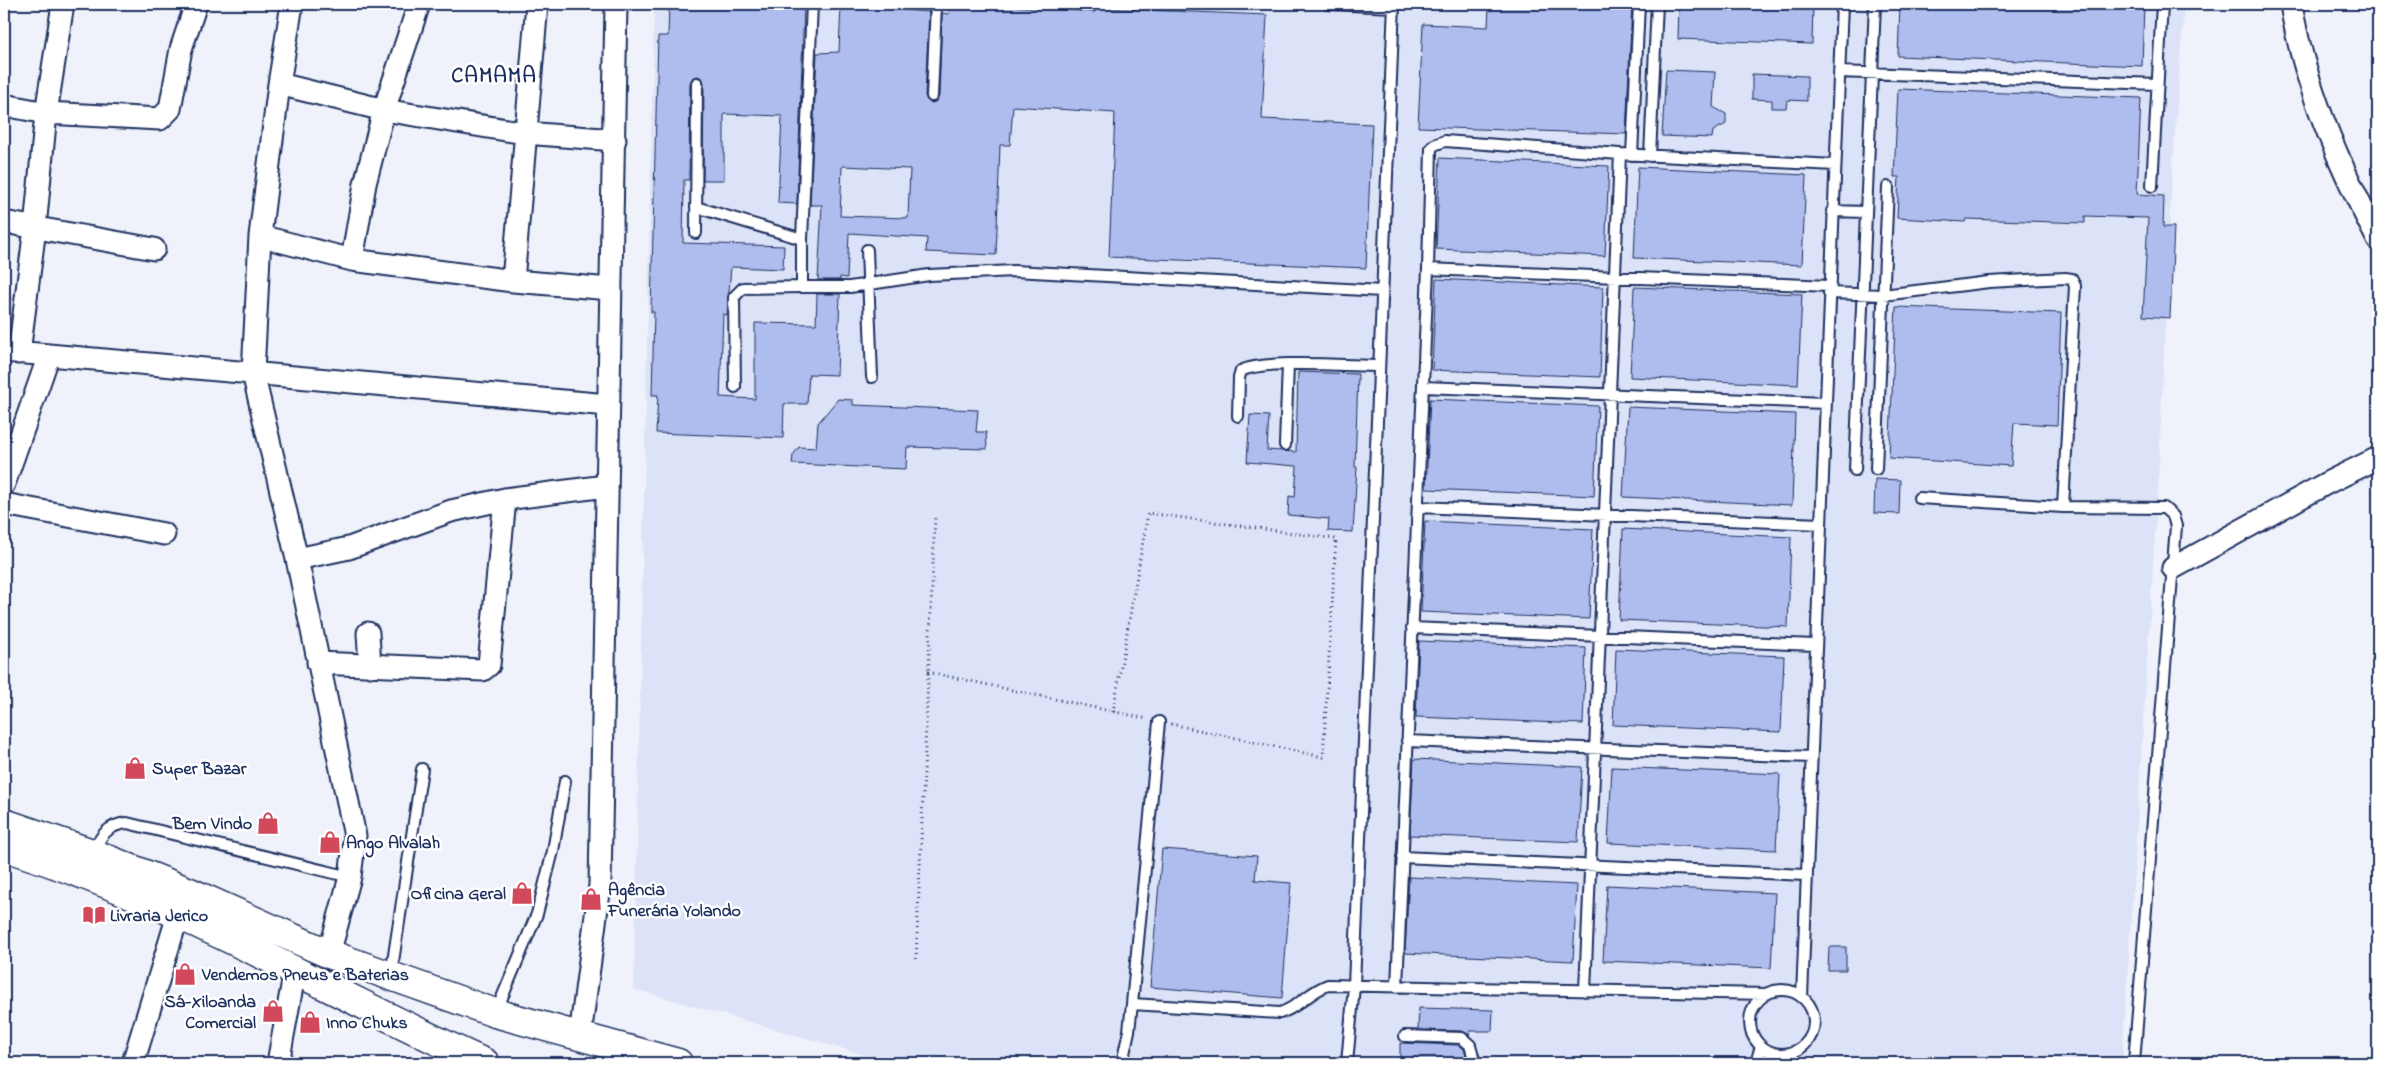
<svg xmlns="http://www.w3.org/2000/svg" width="2382" height="1067" viewBox="0 0 2382 1067" font-family="'Indie Flower',sans-serif">
  <style>
    .built { fill: #dce2f7 }
    .building { fill: #aebded; stroke: #1b2f5e; fill-rule: evenodd }
    .lines { fill: none; stroke-linecap: round; stroke-linejoin: round }
    .service-casing { stroke: #1b2f5e; stroke-width: 14 }
    .minor-casing { stroke: #1b2f5e; stroke-width: 25 }
    .trunk-casing { stroke: #1b2f5e; stroke-width: 31 }
    .path { stroke: #1b2f5e; stroke-width: 3; stroke-dasharray: 1 4; stroke-linecap: butt }
    .service { stroke: #fff; stroke-width: 10 }
    .minor { stroke: #fff; stroke-width: 21 }
    .trunk { stroke: #fff; stroke-width: 28 }
    .labels { text-anchor: middle; stroke-width: 5; stroke-linejoin: round; paint-order: stroke }
    .poi-label { font-size: 18px; font-weight: bold; fill: #1b2f5e; stroke: #fff; text-anchor: start }
    .district-label { font-size: 22px; font-weight: bold; letter-spacing: 1px; fill: #1b2f5e; stroke: #fff }
  </style>
  <rect width="100%" height="100%" fill="#eff2fb"/>
  <filter id="ink" filterUnits="userSpaceOnUse"><feTurbulence type="fractalNoise" baseFrequency=".02" numOctaves="2"/><feDisplacementMap in="SourceGraphic" scale="10" xChannelSelector="R" yChannelSelector="G"/><feConvolveMatrix kernelMatrix="1 2 1 2 8 2 1 2 1" color-interpolation-filters="sRGB"/></filter>
  <g filter="url(#ink)">
    <path class="built" d="M654 4H2184L2171 193 2158 485 2122 1063H893L634 989Z"/>
    <path class="building" d="M669 4H804L797 204 778 203 782 116 724 114V180H703L704 83 703 79 698 76 693 77 690 83 689 180H684L683 243 784 246 783 269 731 267 727 315 723 314 720 397 755 399V323L816 324 817 294H840L837 375 809 374 807 404H784L783 438 656 433 658 395H652L654 312H651L658 36H668Z
      M841 4H905L904 10 929 12 925 96 928 101 932 103 937 100 939 96 942 13 949 14 950 4H985L1095 12 1096 8 1267 15 1262 119 1372 124 1366 268 1109 257 1115 113 1013 106 1010 145H1000L996 255 926 252 927 238 849 233 847 278 840 277V280H818L822 205H810L817 53 839 52ZM842 166 910 169 908 218 840 216Z
      M1489 4H1632L1626 134 1418 127 1423 24 1488 27Z
      M1679 4H1813L1812 44 1678 39Z
      M1900 4H2144L2142 66 1898 56Z
      M1666 70 1715 72 1713 107 1726 114V124L1713 131 1712 138 1662 136Z
      M1752 74 1807 76V101L1787 100 1786 108H1772V100L1752 99Z
      M1898 89 2141 98 2137 194 2164 196 2163 227H2174L2170 318 2143 316 2148 218 2085 216V223L1966 219 1965 222 1897 218 1899 177H1894Z
      M1440 158 1609 166 1605 256 1436 249Z
      M1638 167 1806 175 1802 265 1634 258Z
      M1436 279 1603 287 1600 377 1432 370Z
      M1634 287 1802 294 1798 385 1630 377Z
      M1896 307 2061 313 2057 425 2014 423 2011 466 1889 458Z
      M1298 372 1358 374 1355 467H1357L1353 532 1328 531 1329 519 1288 515 1289 496 1295 497 1297 466 1247 462 1250 415 1269 416 1267 450 1296 452Z
      M838 399 853 400V405L978 410 976 432H986L987 449 907 447 906 469 792 464 793 455 799 447 816 448 818 423Z
      M1430 399 1598 406 1594 496 1426 489Z
      M1628 407 1795 414 1792 505 1623 497Z
      M1875 479 1900 480 1899 514 1874 513Z
      M1425 521 1593 529 1589 619 1421 612Z
      M1623 529 1791 537 1788 627 1619 620Z
      M1419 641 1586 648 1583 724 1416 717Z
      M1616 649 1784 656 1781 732 1613 725Z
      M1414 759 1582 767 1578 842 1410 835Z
      M1612 767 1780 774 1776 850 1608 843Z
      M1162 849 1257 856 1255 880 1291 883 1282 998 1150 987Z
      M1409 877 1577 885 1573 961 1405 953Z
      M1607 885 1775 893 1771 968 1603 961Z
      M1829 947H1846V970H1828Z
      M1419 1008 1493 1010 1492 1031H1470V1035L1462 1031 1418 1030Z
      M1400 1043 1459 1045 1464 1049 1468 1063H1400Z"/>
    <g class="lines">
      <defs>
        <path id="service" d="M1328 4 1394 7
          M1839 72 2157 84
          M932 96 936 4
          M1632 155 1639 4
          M1650 156 1657 4
          M2152 186 2162 4
          M696 207 802 239V287H850L929 275 1014 271 1382 291
          M1832 211 1866 212
          M696 233 697 83
          M802 239 812 4
          M867 250 872 377
          M1428 269 1829 286
          M1829 293 1883 295 1989 282 2065 278 2072 279 2075 286 2063 507
          M735 387 734 297 743 288 802 287
          M1423 387 1825 403
          M1238 416 1239 378 1241 371C1263 359 1350 366 1379 366
          M1285 445 1288 365
          M1876 469 1888 187
          M1855 470 1875 4
          M1919 498 2063 507 2164 508 2173 516 2176 526 2134 1063
          M1418 507 1820 524
          M1412 628 1815 645
          M1159 722 1132 1004 1280 1013C1298 1008 1310 991 1328 985L1767 994
          M1407 741 1811 757
          M92 853C101 836 107 825 127 823L350 877
          M1402 857 1806 875
          M391 975 422 769
          M1397 987 1428 269 1431 149 1434 145 1445 141 1620 154 1835 165
          M1750 1022a32 32 0 1 1 64 0a32 32 0 1 1-64 0Z
          M1585 991 1620 154
          M1802 997 1842 4
          M496 1012 537 914 553 851 565 781
          M1405 1036 1462 1038 1470 1045 1475 1063
          M1122 1063 1129 1031 1132 1004
          M1347 1063 1354 986 1394 4
          M1756 1063 1761 1046"/>
        <path id="minor" d="M292 4 279 84 260 236 253 373 297 559 355 836 350 877 329 954
          M2291 4C2304 86 2340 166 2378 240
          M279 84 384 110 525 133 615 140
          M4 105 46 113 160 119 170 109 181 49 196 4
          M4 222 154 249
          M260 236 352 260 513 281 611 289
          M352 260 365 184 384 110 419 4
          M513 281 537 4
          M4 351 608 405
          M19 353 35 228 46 113 63 4
          M4 484 49 355
          M505 499 606 486
          M4 504 164 534
          M297 559 349 548 451 511 505 499 489 665 483 670 318 663
          M2173 568 2327 483 2378 458
          M368 633 370 666
          M580 1036 600 885 616 4
          M133 1063 178 915
          M278 1063 295 970"/>
        <path id="trunk" d="M4 823 92 853 192 893 329 954 495 1013 678 1063
          M4 847C173 899 325 991 485 1063"/>
      </defs>
      <use href="#service" class="service-casing"/>
      <use href="#minor" class="minor-casing"/>
      <use href="#trunk" class="trunk-casing"/>
      <path class="path" d="M928 672 1148 719
        M1113 712 1148 513 1336 539 1323 757 1171 724
        M916 959 935 516"/>
      <use href="#service" class="service"/>
      <use href="#minor" class="minor"/>
      <use href="#trunk" class="trunk"/>
    </g>
  </g>
  <defs>
    <symbol id="shop-bare" viewBox="-9 -9 18 18"><path d="M-5-2.5h2.3a2.7 3.5 0 0 1 5.4 0H5L5.5 6h-11ZM-1.5-2.5h3a1.5 2.3 0 0 0-3 0Z" fill="#d1495b" stroke="#fff" stroke-width="2.5" paint-order="stroke"/></symbol>
    <symbol id="library-bare" viewBox="-9 -9 18 18"><path d="M-6-4Q-3-5.5-.7-3.5V5Q-3 3-6 4ZM6-4Q3-5.5 .7-3.5V5Q3 3 6 4Z" fill="#d1495b" stroke="#fff" stroke-width="2.5" paint-order="stroke"/></symbol>
  </defs>
  <g fill-rule="evenodd">
    <use href="#shop-bare" x="119" y="752" width="32" height="32"/>
    <use href="#shop-bare" x="252" y="807" width="32" height="32"/>
    <use href="#shop-bare" x="314" y="826" width="32" height="32"/>
    <use href="#shop-bare" x="506" y="877" width="32" height="32"/>
    <use href="#shop-bare" x="575" y="883" width="32" height="32"/>
    <use href="#library-bare" x="78" y="899" width="32" height="32"/>
    <use href="#shop-bare" x="169" y="958" width="32" height="32"/>
    <use href="#shop-bare" x="257" y="995" width="32" height="32"/>
    <use href="#shop-bare" x="294" y="1006" width="32" height="32"/>
  </g>
  <g class="labels">
    <g class="poi-label">
      <text x="152" y="774">Super Bazar</text>
      <text x="252" y="829" text-anchor="end">Bem Vindo</text>
      <text x="346" y="848">Ango Alvalah</text>
      <text x="608" y="895">Agência<tspan x="608" dy="21">Funerária Yolando</tspan></text>
      <text x="506" y="899" text-anchor="end">Oficina Geral</text>
      <text x="110" y="921">Livraria Jerico</text>
      <text x="202" y="980">Vendemos Pneus e Baterias</text>
      <text x="256" y="1007" text-anchor="end">Sá-Xiloanda<tspan x="256" dy="21">Comercial</tspan></text>
      <text x="326" y="1028">Inno Chuks</text>
    </g>
    <g class="district-label">
      <text x="494" y="82">CAMAMA</text>
    </g>
  </g>
  <rect width="2382" height="1067" fill="none" stroke="#fff" stroke-width="20"/>
  <rect x="10" y="10" width="2362" height="1047" fill="none" stroke="#1b2f5e" stroke-width="2" filter="url(#ink)"/>
</svg>
